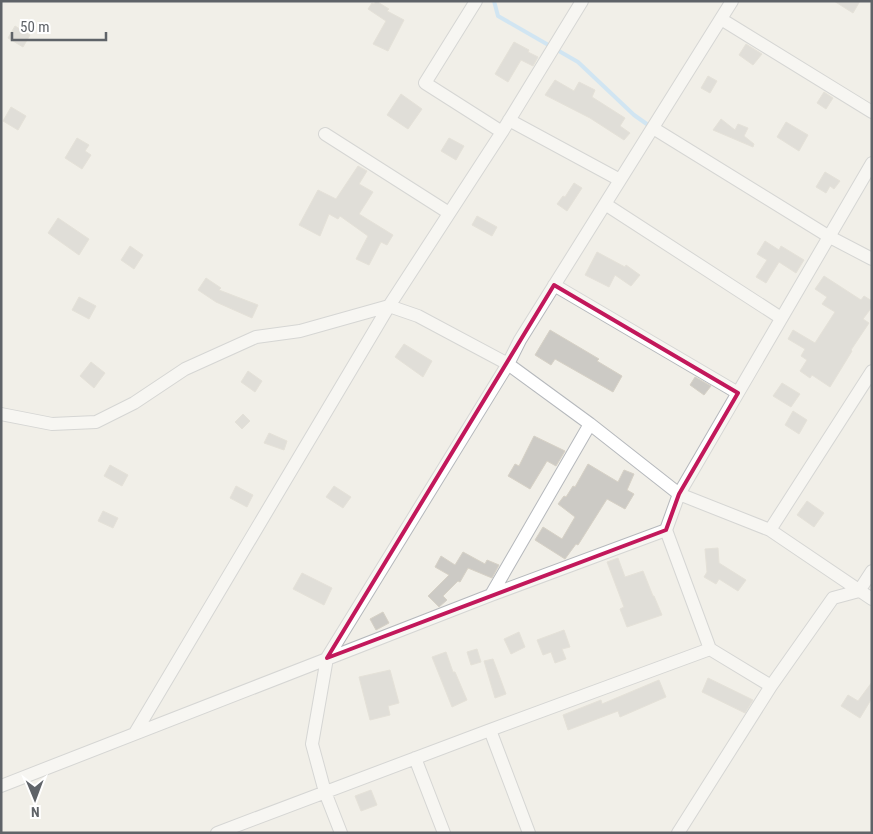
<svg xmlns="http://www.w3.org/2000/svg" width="873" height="834" viewBox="0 0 873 834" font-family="'Roboto Condensed',sans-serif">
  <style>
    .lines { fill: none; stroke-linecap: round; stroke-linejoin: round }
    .stream { stroke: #aadaff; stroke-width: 4 }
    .building { fill: #cccac5; stroke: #d6d1c6 }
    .street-casing { stroke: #b5b8bc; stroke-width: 14 }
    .street { stroke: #fff; stroke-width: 12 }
    .marked { fill: none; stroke: #c2185b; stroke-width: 4; stroke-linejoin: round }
  </style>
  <rect width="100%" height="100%" fill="#f1efe8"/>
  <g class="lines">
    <path class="stream" d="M494 1 498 16 578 62 634 115 651 127"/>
  </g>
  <path class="building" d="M376 1 389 9 387 11 404 20 388 51 373 44 386 21 368 9 372 3 374 4Z
    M834 1H860L853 13Z
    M15 26 30 35 23 47 8 38Z
    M514 42 529 50 528 52 538 57 533 66 521 60 508 82 495 74Z
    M746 44 762 54 753 65 739 55Z
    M708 76 717 81 710 93 701 88Z
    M555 80 574 91 579 82 595 90 592 97 625 118 620 126 630 133 624 140 590 118 545 95Z
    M824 92 833 98 826 109 817 103Z
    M401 94 422 109 408 129 387 115Z
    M11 107 26 116 18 130 3 121Z
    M721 119 735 130 738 124 748 128 744 136 754 144 753 147 713 130Z
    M786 122 808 135 799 151 777 137Z
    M77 138 89 145 85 151 91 155 82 169 65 158Z
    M449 138 464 146 456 160 441 151Z
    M358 166 367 171 359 184 373 192 359 214 393 235 387 245 381 242 369 265 356 259 368 236 340 216 338 219 329 214 320 236 299 225 318 190 336 199Z
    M825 172 840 181 834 189 830 186 826 193 816 187Z
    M574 183 582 188 567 211 557 204 563 196 565 197Z
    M477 216 497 227 492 236 472 225Z
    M58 218 89 239 79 255 48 233Z
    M765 241 779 250 781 246 804 260 796 273 779 262 766 283 756 277 767 260 757 254Z
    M130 246 143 255 134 269 121 260Z
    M597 252 625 267 626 265 640 275 631 286 615 275 609 287 585 275Z
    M824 276 861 300 864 296 872 301V307L863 319 869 323 851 350 852 351 830 387 812 375 810 378 800 371 807 360 801 356 805 349 788 339 793 330 815 343 835 312 822 304 827 297 815 289Z
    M206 278 221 288 219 290 258 305 252 318 216 302 198 290Z
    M79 297 96 306 89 319 72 310Z
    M550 330 599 359 597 361 622 376 613 392 555 359 551 365 535 355Z
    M404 344 432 361 423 377 395 357Z
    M91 362 105 373 94 388 80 376Z
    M248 371 262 381 255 392 241 382Z
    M695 377 711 386 704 395 690 385Z
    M782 383 800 394 791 407 773 396Z
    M793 411 807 420 799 434 785 425Z
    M243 414 250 421 242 429 235 422Z
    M269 433 287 441 284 450 264 443Z
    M534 436 565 451 556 466 547 461 530 489 508 476 515 464 519 466Z
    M588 464 618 482 624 470 634 474 627 490 634 494 625 509 607 499 578 545 576 544 565 559 535 540 543 527 562 539 575 517 558 504 564 496 566 497 573 486 575 487Z
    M110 465 128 475 122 486 104 476Z
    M236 486 253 495 247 507 230 498Z
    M334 486 351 497 343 508 326 497Z
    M807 501 824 513 814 527 797 515Z
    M103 511 118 518 113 528 98 521Z
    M718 548 719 563 746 580 738 591 719 579 716 584 704 577 707 572 705 549Z
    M463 552 485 564 487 560 499 565 492 578 468 568 460 582 458 581 443 596 447 600 439 607 428 596 449 575 435 567 441 556 455 565Z
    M618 558 625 577 643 571 653 596H654L662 615 627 627 620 609 624 607 607 562Z
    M302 573 332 588 324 605 293 589Z
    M383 612 389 623 376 630 370 619Z
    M564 630 570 647 562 649 566 659 555 663 551 652 543 655 537 640Z
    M519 632 525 647 511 654 504 639Z
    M477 649 481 662 471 665 467 652Z
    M446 652 453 672H455L467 700 452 707 432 657Z
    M493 659 506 694 495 698 484 661Z
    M390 670 399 703 388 706 390 715 370 720 359 677Z
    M708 678 753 700 745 713 702 692Z
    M659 680 666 697 620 717 618 711 568 730 563 715 601 700 602 704Z
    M872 682V698L860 718 841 706 848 695 858 701Z
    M371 790 377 805 361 811 355 796Z"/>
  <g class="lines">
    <defs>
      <path id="street" d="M476 1 425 83 502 132
        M721 19 872 112
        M509 120 620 180
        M653 128 828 236 872 259
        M325 134 449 213
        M605 204 781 318
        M554 285 738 393
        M1 414 52 424 96 422 134 403 185 369 256 337 300 331 389 306 418 316 508 364 590 424 679 494 770 530 872 599
        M770 530 872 371
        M491 595 590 424
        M771 686 710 649 666 530 679 494 872 163
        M490 730 529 833
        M135 733 389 306 502 132 582 1
        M415 758 444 833
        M1 786 491 595 666 530
        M217 833 490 730 710 649
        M341 833 325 792 312 744 327 658 508 364 520 340 732 1
        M678 833 771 686 833 598 859 591 872 571"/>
    </defs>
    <use href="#street" class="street-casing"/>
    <use href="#street" class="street"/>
  </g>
  <path d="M0 0H873V834H0ZM554 285 738 393 679 494 666 530 327 658Z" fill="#f1efe8" fill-opacity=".55" fill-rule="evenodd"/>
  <path class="marked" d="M554 285 738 393 679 494 666 530 327 658Z"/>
  <rect width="873" height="834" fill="none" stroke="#5f6368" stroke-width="5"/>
  <g transform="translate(35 799) rotate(179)" stroke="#ffffff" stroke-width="4" paint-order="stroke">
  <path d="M0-4L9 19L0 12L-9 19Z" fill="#5f6368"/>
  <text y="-8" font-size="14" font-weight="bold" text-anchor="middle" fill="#5f6368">N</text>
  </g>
  <path d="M12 32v8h94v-8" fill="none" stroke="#5f6368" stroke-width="2.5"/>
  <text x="20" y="32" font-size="15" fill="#5f6368" stroke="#ffffff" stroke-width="4" paint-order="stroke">50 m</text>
</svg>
